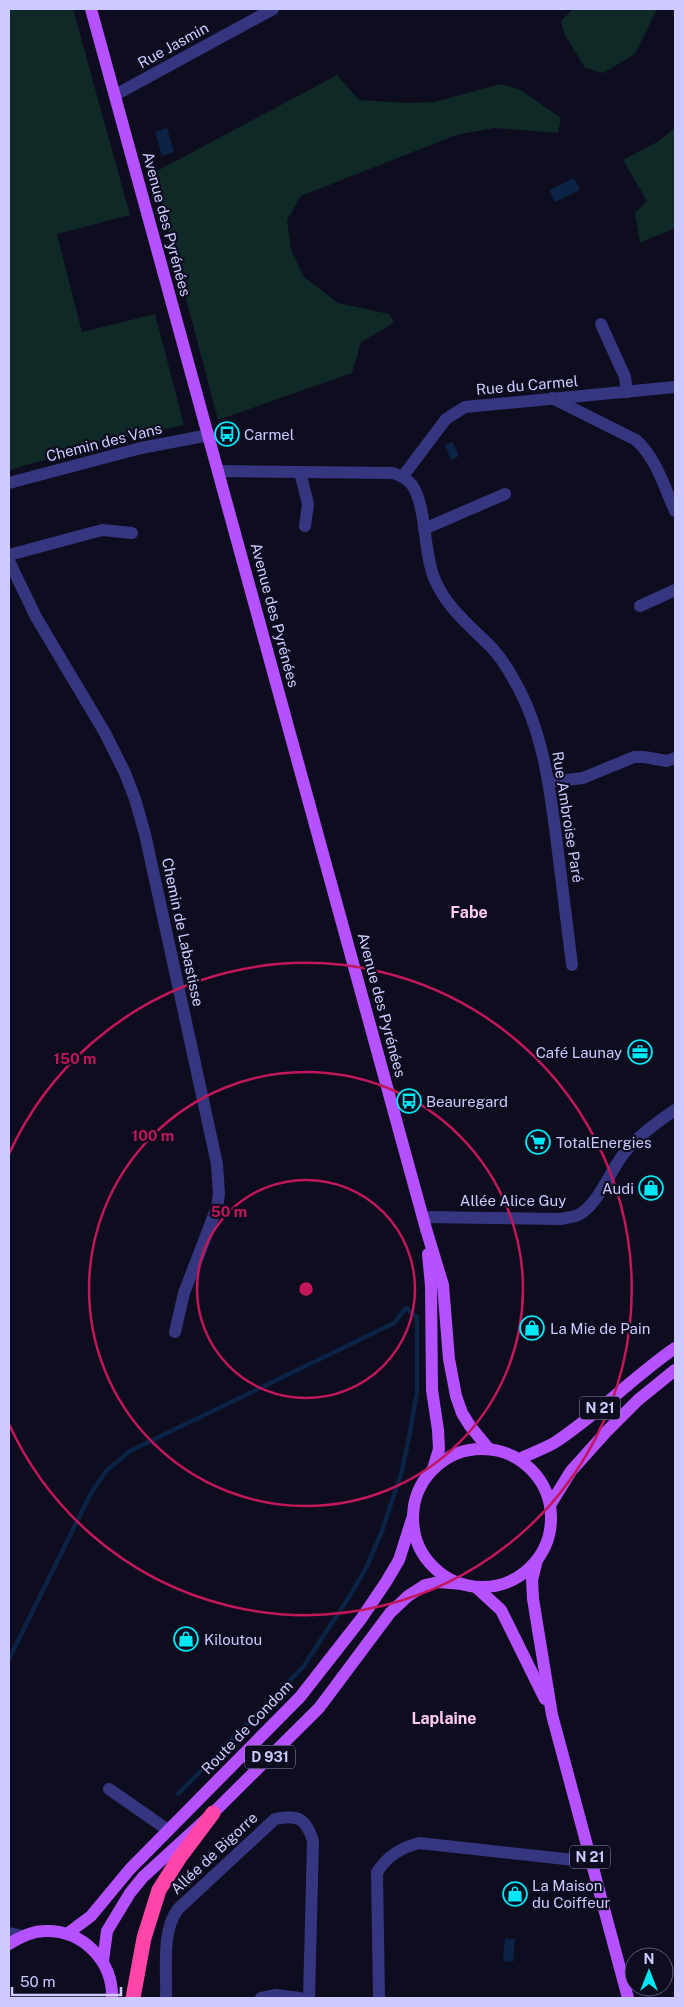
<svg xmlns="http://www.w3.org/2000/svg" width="684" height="2007" viewBox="0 0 684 2007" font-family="'Public Sans',sans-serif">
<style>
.green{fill:#0f2927}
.water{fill:#0b2344}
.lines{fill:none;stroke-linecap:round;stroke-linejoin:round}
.stream{stroke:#0b2344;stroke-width:4.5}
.minor{stroke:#35367f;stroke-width:12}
.major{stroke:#b551ff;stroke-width:12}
.highway{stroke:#ff45a7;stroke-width:15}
.ring{fill:none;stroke:#c2185b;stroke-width:2.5}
.labels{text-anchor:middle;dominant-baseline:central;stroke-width:4.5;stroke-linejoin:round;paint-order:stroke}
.shield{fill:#0e0c1f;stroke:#9491bc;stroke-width:1}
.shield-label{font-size:14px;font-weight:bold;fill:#cdcaff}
.street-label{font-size:15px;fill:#cdcaff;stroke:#0e0c1f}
.poi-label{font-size:15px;fill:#cdcaff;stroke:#0e0c1f;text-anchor:start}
.neighbourhood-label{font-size:16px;font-weight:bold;fill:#ffccef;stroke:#0e0c1f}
.centre{fill:#c2185b;stroke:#0e0c1f;stroke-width:2.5}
.ring-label{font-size:15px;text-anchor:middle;font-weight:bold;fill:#c2185b;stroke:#0e0c1f;stroke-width:4.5;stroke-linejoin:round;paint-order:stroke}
</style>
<rect width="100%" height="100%" fill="#0e0c1f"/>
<!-- green -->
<g class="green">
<path d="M 9,9 L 73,9 L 130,215 L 57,234 L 82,332 L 155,314 L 184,425 L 131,436 L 9,470 Z"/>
<path d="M 573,9 L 657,9 L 635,54 L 603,73 L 585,68 L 565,35 L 561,21 Z"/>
<path d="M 337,75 L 359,100 L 410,103 L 434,102 L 501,84 L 519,89 L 561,118 L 558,133 L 494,128 L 456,135 L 301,196 L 287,220 L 291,250 L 304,277 L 338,303 L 389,314 L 394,323 L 361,342 L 352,373 L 218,420 L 153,173 Z"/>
<path d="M 675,128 L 675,228 L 640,243 L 635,213 L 647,201 L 623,160 L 657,142 Z"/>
</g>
<!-- water -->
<g class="water">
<path d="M 167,128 L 174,152 L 162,156 L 155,132 Z"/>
<path d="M 574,178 L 580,190 L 555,202 L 549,190 Z"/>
<path d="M 453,442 L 459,456 L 451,460 L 445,445 Z"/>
<path d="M 505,1938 L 515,1939 L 513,1962 L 503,1961 Z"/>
</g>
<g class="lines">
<!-- stream -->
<path class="stream" d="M 9,1659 L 90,1495 L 106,1471 L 130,1451 L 394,1323 L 406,1308 L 417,1317 L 417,1392 L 409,1438 L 401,1474 L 382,1531 L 367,1566 L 351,1594 L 303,1667 L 178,1794"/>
<!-- minor -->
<g class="minor">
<path d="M 115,95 L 273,9"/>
<path d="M 601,324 L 625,377 L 627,392"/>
<path d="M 552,398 L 636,440 C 656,458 664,486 675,511"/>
<path d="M 218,471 L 393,473 C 400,476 407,478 412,485 C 427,506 423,554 435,580 C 447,608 469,625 490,646 C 500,656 508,669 514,680 C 543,730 550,788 557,844 C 562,885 567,925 572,965"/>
<path d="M 300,472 L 308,504 L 305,526"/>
<path d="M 403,476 L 446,419 L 465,407 L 675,387"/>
<path d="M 9,483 L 141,448 L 209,435"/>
<path d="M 424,529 L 505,494"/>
<path d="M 9,555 L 102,530 L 132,533"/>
<path d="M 9,561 L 36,617 L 105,733 L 125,773 L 135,799 L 145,834 L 217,1164 L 219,1194 L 217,1207 L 184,1293 L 175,1332"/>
<path d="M 640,606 L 675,590"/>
<path d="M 549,782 L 583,778 L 634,757 L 644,757 L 667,761 L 675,758"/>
<path d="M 423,1217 L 561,1219 C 566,1218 572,1217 576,1216 C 598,1207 610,1170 625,1152 C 639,1135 657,1122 675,1110"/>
<path d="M 109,1789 L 168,1830"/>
<path d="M 9,1933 L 23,1936"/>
<path d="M 166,1998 C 167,1971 161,1931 178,1909 L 275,1819 C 297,1814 306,1818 313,1841 L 309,1998"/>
<path d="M 261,1998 L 276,1995 L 300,1998"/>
<path d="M 379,1998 L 377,1872 C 388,1856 400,1848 419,1843 L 592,1862"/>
</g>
<!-- major -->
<g class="major">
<path d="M 91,9 L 426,1229 L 443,1285 L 449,1359 L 456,1396 L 462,1413 L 470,1426 L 489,1449"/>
<path d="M 428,1254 L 431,1286 L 432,1390 L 438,1430 L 439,1449 L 433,1469"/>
<circle cx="482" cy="1518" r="69"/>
<path d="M 519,1459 C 530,1454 543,1449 554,1443 C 597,1415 633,1377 675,1348"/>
<path d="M 550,1505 L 571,1471 L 607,1431 L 638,1400 L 675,1370"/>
<path d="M 537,1560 L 532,1580 L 533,1599 L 552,1715 L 628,1998"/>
<path d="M 476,1587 L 501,1610 L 545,1699"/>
<path d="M 67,1934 L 91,1916 L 130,1869 L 300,1697 L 361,1619 L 386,1582 L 399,1560 L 413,1516"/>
<path d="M 9,1944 C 20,1937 32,1931 45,1931 C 83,1930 113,1961 112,1998"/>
<path d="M 103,1961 L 107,1931 L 130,1893 L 143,1877 L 213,1813 L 319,1708 L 390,1613 L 408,1596 L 425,1585 L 439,1582 L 462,1584"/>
</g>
<!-- highway -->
<path class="highway" d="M 133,1998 L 144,1938 L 159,1890 L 180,1857 L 213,1813"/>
</g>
<!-- distance rings -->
<g class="ring">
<circle cx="306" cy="1289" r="109"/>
<circle cx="306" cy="1289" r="217"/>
<path d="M9 1154A326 326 0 1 1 9 1424"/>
</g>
<!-- icons -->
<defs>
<g id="bus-ring" transform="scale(1.25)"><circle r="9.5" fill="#0e0c1f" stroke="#00e8f5" stroke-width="1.5"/><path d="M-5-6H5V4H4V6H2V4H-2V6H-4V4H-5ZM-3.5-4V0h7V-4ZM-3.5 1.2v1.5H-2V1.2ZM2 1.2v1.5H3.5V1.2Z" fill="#00e8f5"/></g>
<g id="office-ring" transform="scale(1.25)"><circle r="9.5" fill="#0e0c1f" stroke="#00e8f5" stroke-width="1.5"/><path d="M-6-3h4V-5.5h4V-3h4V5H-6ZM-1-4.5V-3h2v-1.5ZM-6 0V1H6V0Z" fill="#00e8f5"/></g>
<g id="supermarket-ring" transform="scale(1.25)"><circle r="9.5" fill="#0e0c1f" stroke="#00e8f5" stroke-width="1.5"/><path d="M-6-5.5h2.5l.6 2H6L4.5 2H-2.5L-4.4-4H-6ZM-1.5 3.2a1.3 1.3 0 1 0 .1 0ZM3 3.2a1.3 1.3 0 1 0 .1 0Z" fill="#00e8f5"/></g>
<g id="shop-ring" transform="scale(1.25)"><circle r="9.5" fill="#0e0c1f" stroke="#00e8f5" stroke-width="1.5"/><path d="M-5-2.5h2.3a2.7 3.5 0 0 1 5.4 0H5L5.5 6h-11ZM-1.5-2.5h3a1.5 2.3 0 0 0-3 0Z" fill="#00e8f5"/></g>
</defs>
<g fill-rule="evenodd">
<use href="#bus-ring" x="227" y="434"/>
<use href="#office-ring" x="640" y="1052"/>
<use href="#bus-ring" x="409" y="1101"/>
<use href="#supermarket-ring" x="538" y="1142"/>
<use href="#shop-ring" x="651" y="1188"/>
<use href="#shop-ring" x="532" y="1328"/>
<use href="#shop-ring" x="186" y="1639"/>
<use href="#shop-ring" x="515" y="1894"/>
</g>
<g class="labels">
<!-- shield labels -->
<g class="shield">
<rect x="580" y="1396.5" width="40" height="23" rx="4"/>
<rect x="245" y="1745.5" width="50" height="23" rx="4"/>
<rect x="570" y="1845.5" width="40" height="23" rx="4"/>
</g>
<g class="shield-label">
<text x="600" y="1408">N 21</text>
<text x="270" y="1757">D 931</text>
<text x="590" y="1857">N 21</text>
</g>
<!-- street labels -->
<g class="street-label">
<text transform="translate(173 45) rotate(-29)">Rue Jasmin</text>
<text transform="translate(167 224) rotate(75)">Avenue des Pyrénées</text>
<text transform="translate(527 385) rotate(-5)">Rue du Carmel</text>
<text transform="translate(104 442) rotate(-14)">Chemin des Vans</text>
<text transform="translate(275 615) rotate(75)">Avenue des Pyrénées</text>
<text transform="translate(568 817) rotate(81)">Rue Ambroise Paré</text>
<text transform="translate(183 932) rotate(78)">Chemin de Labastisse</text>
<text transform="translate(382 1005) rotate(75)">Avenue des Pyrénées</text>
<text x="513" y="1200">Allée Alice Guy</text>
<text transform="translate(247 1727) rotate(-46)">Route de Condom</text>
<text transform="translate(214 1853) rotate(-43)">Allée de Bigorre</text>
</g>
<!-- poi labels -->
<g class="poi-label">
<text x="244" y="434">Carmel</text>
<text x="622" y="1052" text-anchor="end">Café Launay</text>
<text x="426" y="1101">Beauregard</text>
<text x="556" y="1142">TotalEnergies</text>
<text x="634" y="1188" text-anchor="end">Audi</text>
<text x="550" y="1328">La Mie de Pain</text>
<text x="204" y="1639">Kiloutou</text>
<text x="532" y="1885">La Maison<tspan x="532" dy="17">du Coiffeur</tspan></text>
</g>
<!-- neighbourhood labels -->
<g class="neighbourhood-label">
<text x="469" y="912">Fabe</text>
<text x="444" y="1718">Laplaine</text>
</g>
</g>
<circle cx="306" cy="1289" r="8" class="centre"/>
<g class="ring-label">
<text x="75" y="1064">150 m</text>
<text x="153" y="1141">100 m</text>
<text x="229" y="1217">50 m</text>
</g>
<!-- border -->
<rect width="684" height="2007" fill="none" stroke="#cdcaff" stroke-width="20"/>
<!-- north arrow -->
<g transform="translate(649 1972)"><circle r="24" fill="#0e0c1f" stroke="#5a5879"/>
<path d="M0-4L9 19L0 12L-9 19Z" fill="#00e8f5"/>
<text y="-8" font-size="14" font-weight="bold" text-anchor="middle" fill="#cdcaff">N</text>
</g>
<!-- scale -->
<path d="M12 1987v8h109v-8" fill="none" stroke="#cdcaff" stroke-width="2.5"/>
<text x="20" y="1987" font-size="15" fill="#cdcaff" stroke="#0e0c1f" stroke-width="4" paint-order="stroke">50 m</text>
</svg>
